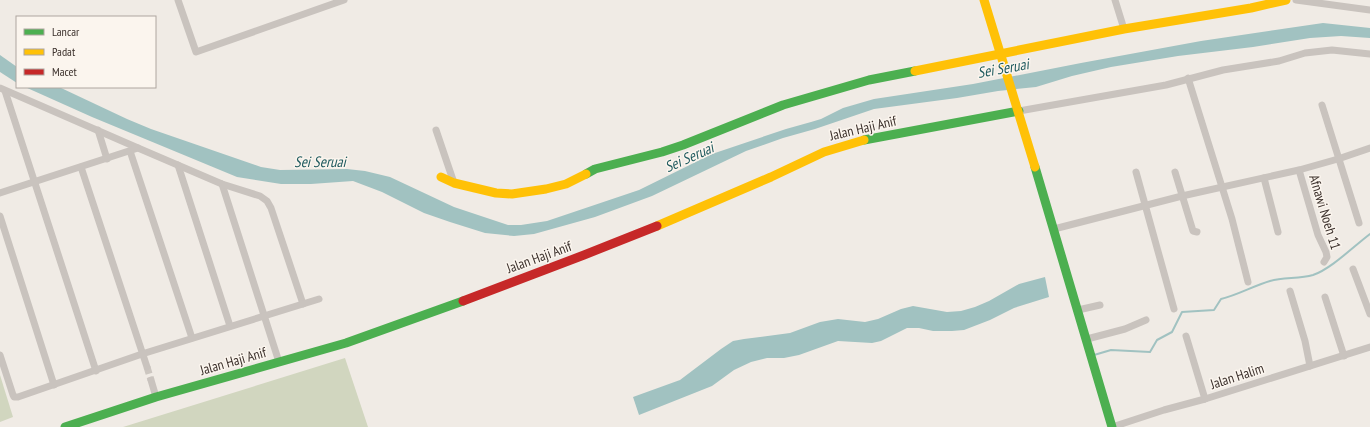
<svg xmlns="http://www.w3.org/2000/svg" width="1370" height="427" viewBox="0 0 1370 427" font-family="'PT Sans Narrow',sans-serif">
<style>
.green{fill:#d1d6bf}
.water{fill:#a1c2c1}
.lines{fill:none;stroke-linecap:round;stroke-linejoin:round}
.stream{stroke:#a1c2c1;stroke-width:2}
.street-tunnel{stroke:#ccc6c0;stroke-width:7;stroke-dasharray:7 3.5;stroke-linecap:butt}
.street{stroke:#c9c3be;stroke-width:7}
.fast{stroke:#4caf50;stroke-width:9}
.slow{stroke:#ffc107;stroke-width:9}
.jam{stroke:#c62828;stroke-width:9}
.labels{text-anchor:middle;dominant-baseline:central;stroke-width:3;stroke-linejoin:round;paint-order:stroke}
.street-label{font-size:14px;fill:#3b302b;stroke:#fbf5ee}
.water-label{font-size:15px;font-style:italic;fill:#1f5a5e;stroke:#fbf5ee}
</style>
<rect width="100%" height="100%" fill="#f0ebe5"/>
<!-- green -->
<g class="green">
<path d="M 345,358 L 368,427 L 123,427 Z"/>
<path d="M 0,375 L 13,417 L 0,422 Z"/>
</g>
<!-- water -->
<g class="water">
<path d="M 1323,23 L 1370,28 L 1370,38 L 1341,36 L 1310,38 L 1253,47 L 1178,56 L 1111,67 L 1072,76 L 1036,87 L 998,91 L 957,98 L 874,109 L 815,129 L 783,138 L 746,151 L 652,196 L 595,217 L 534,234 L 514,236 L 485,233 L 450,222 L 424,213 L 382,192 L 353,181 L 311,184 L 281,184 L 237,177 L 92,117 L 25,87 L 59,87 L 127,119 L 151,129 L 261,167 L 280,170 L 347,169 L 365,171 L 390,177 L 454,207 L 508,225 L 521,225 L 547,221 L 639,190 L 712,154 L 786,129 L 811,122 L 821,119 L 843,108 L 874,99 L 973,84 L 1081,63 L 1201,41 Z"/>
<path d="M 0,55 L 17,67 L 17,83 L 0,72 Z"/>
<path d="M 1045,277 L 1049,297 L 1014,308 L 990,320 L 964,330 L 952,331 L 933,331 L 919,328 L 907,328 L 881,341 L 872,343 L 838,341 L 799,355 L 784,358 L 767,358 L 751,362 L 734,370 L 712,386 L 639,415 L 633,397 L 680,380 L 721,349 L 733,341 L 744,339 L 790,333 L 820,322 L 838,319 L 865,322 L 878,319 L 901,309 L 913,306 L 947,312 L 961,311 L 975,307 L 989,301 L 1019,284 Z"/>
</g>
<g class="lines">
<!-- stream -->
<path class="stream" d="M 1094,355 L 1111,350 L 1150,352 L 1157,340 L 1172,332 L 1182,312 L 1214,310 L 1221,299 C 1238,295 1253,286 1270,281 C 1283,277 1299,279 1313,275 C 1331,269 1354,246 1370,234"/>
<!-- street-tunnel -->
<path class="street-tunnel" d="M 147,367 L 151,380"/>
<!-- street -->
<g class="street">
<path d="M 178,0 L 196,52 L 344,0"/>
<path d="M 1115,0 L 1124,29"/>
<path d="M 1296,0 L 1370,10"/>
<path d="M 1188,78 L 1232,219 L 1248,282"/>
<path d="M 0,88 L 138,148"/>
<path d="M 5,91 L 96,371"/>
<path d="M 1322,105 L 1359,223"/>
<path d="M 1019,111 L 1166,85 L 1223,70 L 1279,61 L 1305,53 L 1332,50 L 1370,54"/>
<path d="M 98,130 L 107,159"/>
<path d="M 436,130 L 454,183"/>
<path d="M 130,151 L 192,338"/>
<path d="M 178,165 L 230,326"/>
<path d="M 81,167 L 147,367"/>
<path d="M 1299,170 L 1318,235 L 1326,252 L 1327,257 L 1324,262"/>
<path d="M 1136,172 L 1174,309"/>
<path d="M 1175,172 L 1193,231 L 1197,232"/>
<path d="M 1264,178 L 1278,232"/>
<path d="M 222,184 L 279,362"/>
<path d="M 0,193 L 138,148 L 222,184 L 260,196 L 267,201 L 271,208 L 303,304"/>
<path d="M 0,216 L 54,385"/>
<path d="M 1054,229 L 1182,196 L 1299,170 L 1338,159 L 1370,148"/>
<path d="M 1353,269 L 1370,314"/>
<path d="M 1290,291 L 1305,341 L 1310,366"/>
<path d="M 1325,297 L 1344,356"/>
<path d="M 1078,310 L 1100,305"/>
<path d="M 1186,336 L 1205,399"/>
<path d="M 1087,339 L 1125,329 L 1146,320"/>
<path d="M 0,355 L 13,395 L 14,397 L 18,397 L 142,354 L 319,299"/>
<path d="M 151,380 L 156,397"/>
<path d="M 1112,427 L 1164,410 L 1205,399 L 1370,347"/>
</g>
<!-- fast -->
<g class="fast">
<path d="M 864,140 L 1019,111"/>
<path d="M 1035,167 L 1112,427"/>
<path d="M 586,174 L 595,169 L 662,152 L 683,145 L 783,105 L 869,80 L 915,71"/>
<path d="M 65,427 L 156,397 L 346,343 L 463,301"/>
</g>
<!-- slow -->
<g class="slow">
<path d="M 984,0 L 1035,167"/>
<path d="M 915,71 L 1124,29 L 1251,8 L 1286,0"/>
<path d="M 441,177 L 454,183 L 496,193 L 512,194 L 546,189 L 566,184 L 586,174"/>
<path d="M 657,226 L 771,177 L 824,152 L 864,140"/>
</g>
<!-- jam -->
<path class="jam" d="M 463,301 L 584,255 L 657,226"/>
</g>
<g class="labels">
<!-- street labels -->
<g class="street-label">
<text transform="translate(863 128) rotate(-13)">Jalan Haji Anif</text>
<text transform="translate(1325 212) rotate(73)">Afnawi Noeh 11</text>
<text transform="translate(539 257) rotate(-20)">Jalan Haji Anif</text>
<text transform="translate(233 361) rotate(-16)">Jalan Haji Anif</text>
<text transform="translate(1237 376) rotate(-18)">Jalan Halim</text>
</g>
<!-- water labels -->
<g class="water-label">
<text transform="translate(1003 68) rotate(-10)">Sei Seruai</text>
<text transform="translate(689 157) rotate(-24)">Sei Seruai</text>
<text x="320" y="161">Sei Seruai</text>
</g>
</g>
<!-- legend -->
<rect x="16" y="16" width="140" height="72" fill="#fbf5ee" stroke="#aea6a0"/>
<rect x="24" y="29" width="20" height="6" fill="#4caf50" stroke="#aea6a0"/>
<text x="52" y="36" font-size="12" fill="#3b302b">Lancar</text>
<rect x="24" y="49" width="20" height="6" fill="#ffc107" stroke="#aea6a0"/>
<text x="52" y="56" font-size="12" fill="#3b302b">Padat</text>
<rect x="24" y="69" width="20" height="6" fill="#c62828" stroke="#aea6a0"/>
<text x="52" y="76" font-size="12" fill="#3b302b">Macet</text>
</svg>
